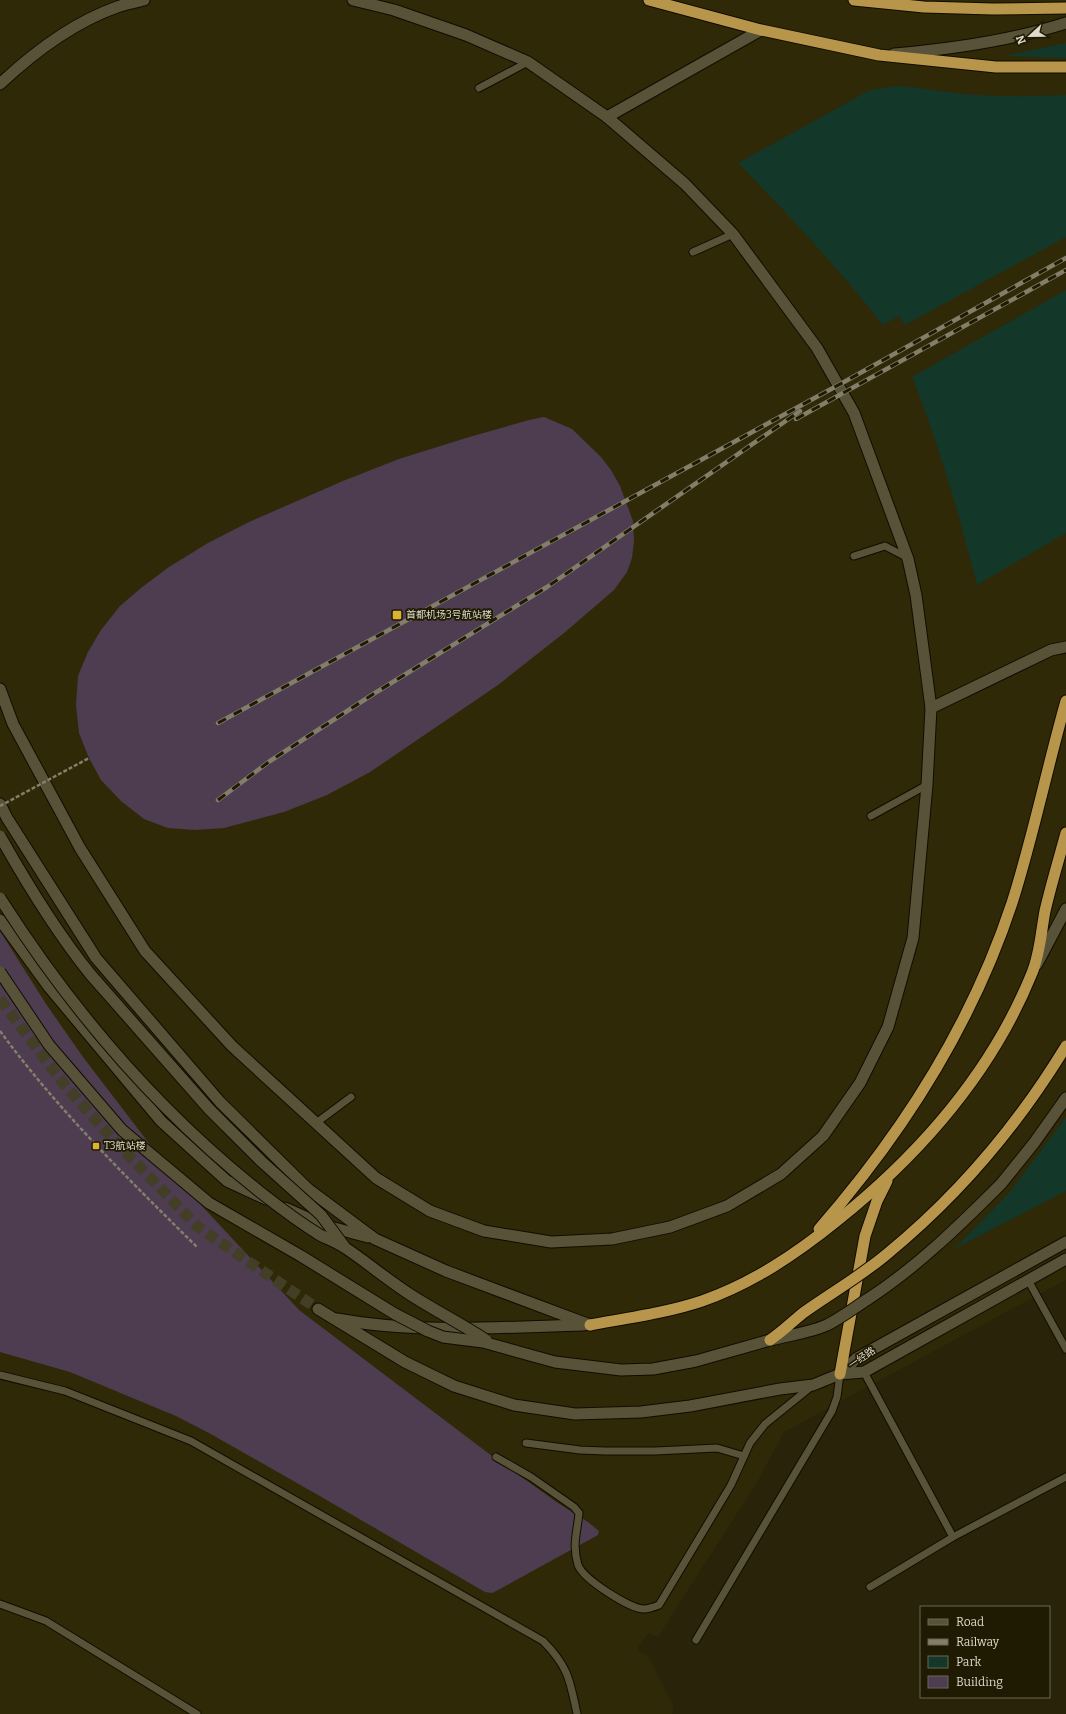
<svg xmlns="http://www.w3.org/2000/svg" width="1066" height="1714" viewBox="0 0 1066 1714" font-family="Bitter,'Noto Sans SC',serif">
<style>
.built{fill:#302907}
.green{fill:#133728}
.building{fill:#4e3d51}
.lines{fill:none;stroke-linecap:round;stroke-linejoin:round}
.tertiary-tunnel{stroke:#433f26;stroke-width:11;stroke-dasharray:11 5.5;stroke-linecap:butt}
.service-casing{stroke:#110c00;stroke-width:9}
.tertiary-casing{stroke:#110c00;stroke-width:13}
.secondary-casing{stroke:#110c00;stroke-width:13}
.trunk-casing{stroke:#110c00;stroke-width:13}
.path{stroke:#837f6a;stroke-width:2.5;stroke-dasharray:4 2;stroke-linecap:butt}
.service{stroke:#575238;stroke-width:7}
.tertiary{stroke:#575238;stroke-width:11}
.secondary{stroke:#575238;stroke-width:11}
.trunk{stroke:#b7964c;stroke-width:11}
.rail-casing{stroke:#827e69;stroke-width:4.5}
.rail{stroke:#1f1a02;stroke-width:3;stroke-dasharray:9;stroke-linecap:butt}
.tertiary-bridge-casing{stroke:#110c00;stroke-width:13;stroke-linecap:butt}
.secondary-bridge-casing{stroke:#110c00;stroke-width:13;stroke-linecap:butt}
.trunk-bridge-casing{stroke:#110c00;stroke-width:13;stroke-linecap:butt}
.path-bridge{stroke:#837f6a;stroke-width:2.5;stroke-dasharray:4 2;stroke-linecap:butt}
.tertiary-bridge{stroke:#575238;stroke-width:11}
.secondary-bridge{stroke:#575238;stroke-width:11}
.trunk-bridge{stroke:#b7964c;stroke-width:11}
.poi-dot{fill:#dbb233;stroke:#1f1a02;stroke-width:1.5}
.labels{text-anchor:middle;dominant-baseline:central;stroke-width:3.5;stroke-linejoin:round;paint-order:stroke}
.poi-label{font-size:10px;fill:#dedbcc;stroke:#1f1a02;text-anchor:start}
.street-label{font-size:10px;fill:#dedbcc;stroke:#1f1a02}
</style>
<rect width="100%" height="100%" fill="#282309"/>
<!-- built -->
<path class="built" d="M 0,0 L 1066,0 L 1066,1280 L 784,1432 L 759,1479 L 658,1637 L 648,1633 L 637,1649 L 649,1658 L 674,1708 L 672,1714 L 0,1714 Z"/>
<!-- green -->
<g class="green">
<path d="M 1066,43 L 1066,58 L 1009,56 L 1007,55 Z"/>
<path d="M 898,86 C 926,88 953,94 980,95 C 1009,97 1037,96 1066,95 L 1066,237 L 905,325 L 899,316 L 883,325 C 838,268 789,215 738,163 L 870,90 Z"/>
<path d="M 1066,290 L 1066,533 L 977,585 C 959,514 939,445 912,377 Z"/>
<path d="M 1066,1117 L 1066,1191 L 954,1249 L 1009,1193 Z"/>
</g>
<!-- building -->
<g class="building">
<path d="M 544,417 L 572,429 L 601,457 L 611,470 L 620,486 L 633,521 L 634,540 L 632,558 L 627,572 L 614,590 L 564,633 L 498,685 L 370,772 L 327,795 L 284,812 L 224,828 L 195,830 L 168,828 L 144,819 L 121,801 L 101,780 L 89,758 L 79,733 L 76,705 L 78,676 L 88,652 L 101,630 L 120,606 L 141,588 L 169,567 L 208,543 L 249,522 L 343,481 L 399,459 L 466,438 L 529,420 Z"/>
<path d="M 0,931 L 46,1004 L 83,1057 L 174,1176 L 299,1310 L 492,1456 L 558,1503 L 588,1522 L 599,1531 L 598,1535 L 500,1589 L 492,1593 L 485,1592 L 318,1495 L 209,1433 L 176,1416 L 70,1372 L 0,1352 Z"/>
</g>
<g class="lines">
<!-- tertiary-tunnel -->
<path class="tertiary-tunnel" d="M 0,999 L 63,1083 L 109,1135 L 198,1227 L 318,1309"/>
<!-- service casing -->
<g class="service-casing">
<g id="service">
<path d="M 479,88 L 528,62"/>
<path d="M 693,252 L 733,234"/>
<path d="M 854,556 L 885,546 L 908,558"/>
<path d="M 871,816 L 927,785"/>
<path d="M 316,1123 L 351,1097"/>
<path d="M 1028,1280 L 1066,1349"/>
<path d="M 864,1372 L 953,1537"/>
<path d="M 0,1375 L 65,1391 L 191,1441 L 543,1641 C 568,1666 570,1680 577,1714"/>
<path d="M 526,1443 L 580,1450 L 605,1451 L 655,1451 L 717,1448 L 744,1456"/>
<path d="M 496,1457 L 531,1477 L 574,1507 L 579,1513 C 577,1533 572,1545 578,1565 C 583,1579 630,1609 644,1609 C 649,1609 654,1607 659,1605 L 731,1485 L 750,1443 L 765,1424 L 812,1386"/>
<path d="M 870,1587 L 953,1537 L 1066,1477"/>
<path d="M 0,1604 L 46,1621 L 197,1714"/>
<path d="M 696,1640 L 832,1411 L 837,1397 L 840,1374"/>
</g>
</g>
<!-- tertiary casing -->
<g class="tertiary-casing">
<g id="tertiary">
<path d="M 0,84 C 34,52 72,23 117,7 C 125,4 135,2 144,0"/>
<path d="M 607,117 L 761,30"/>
<path d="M 0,689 L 13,724 L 80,848 L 145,951 L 232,1046 L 376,1178 L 430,1211 L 484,1231 L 551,1242 L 612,1239 L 670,1227 L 727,1206 L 781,1174 L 823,1136 L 860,1083 L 888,1027 L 913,938 L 927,785 L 931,708 L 916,595 L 908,559 L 854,413 L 817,348 L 733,234 L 685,184 L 607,117 L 528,62 L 466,35 L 394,10 L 353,0"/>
<path d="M 931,708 L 1051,650 L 1066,647"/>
<path d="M 0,804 L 7,818 L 96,958 L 220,1102 L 308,1189 L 375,1239 L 446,1271 L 590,1325"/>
<path d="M 0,920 L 49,987 L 161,1121 L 227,1181 L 266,1199"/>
<path d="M 285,1208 L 323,1225 L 368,1237"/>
<path d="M 318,1309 L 405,1362 L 454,1386 L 514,1405 L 575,1414 L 641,1412 L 690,1406 L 780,1389 L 813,1385 L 840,1374"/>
<path d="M 337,1319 C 418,1334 502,1327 584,1325"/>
</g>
</g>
<!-- secondary casing -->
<g class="secondary-casing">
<g id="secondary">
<path d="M 894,54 C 952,49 1010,41 1066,23"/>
<path d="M 1037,964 L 1066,909"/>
<path d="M 1001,1184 L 1034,1143 L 1066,1098"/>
<path d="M 840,1374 L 857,1358 L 1066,1242"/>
<path d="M 840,1374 L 864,1372 L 1066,1259"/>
</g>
</g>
<!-- trunk casing -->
<g class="trunk-casing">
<g id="trunk">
<path d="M 649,0 L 761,30 L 879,55 L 996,67 L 1066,67"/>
<path d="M 854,0 L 924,7 L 993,9 L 1066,8"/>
<path d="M 819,1229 C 902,1134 972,1024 1012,903 C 1033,837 1047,768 1066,701"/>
<path d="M 590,1325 C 628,1318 666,1313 702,1301 C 753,1283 796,1254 838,1220 C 920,1154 992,1072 1032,973 C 1040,954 1041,932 1045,911 C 1051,885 1059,859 1066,833"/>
<path d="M 840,1374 L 865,1236 L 877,1201 L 887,1181"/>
</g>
</g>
<!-- path -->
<path class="path" d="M 0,1031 C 58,1110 127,1178 197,1247"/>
<!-- service -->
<use href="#service" class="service"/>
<!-- tertiary -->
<use href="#tertiary" class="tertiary"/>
<!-- secondary -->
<use href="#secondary" class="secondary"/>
<!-- trunk -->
<use href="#trunk" class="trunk"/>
<!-- rail casing -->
<g class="rail-casing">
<g id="rail">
<path d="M 796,419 L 1066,270"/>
<path d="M 218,723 L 844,382 L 1066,258"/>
<path d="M 218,800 L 270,761 L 375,693 L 547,587 L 800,411"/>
</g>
</g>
<!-- rail -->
<use href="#rail" class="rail"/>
<!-- tertiary-bridge casing -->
<g class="tertiary-bridge-casing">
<g id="tertiary-bridge">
<path d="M 0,836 C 27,884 56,932 91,975 L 209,1109 L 261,1161 L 321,1215 L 344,1246"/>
<path d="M 0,898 C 70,1008 158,1111 260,1192 C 279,1207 299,1222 320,1235 C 328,1239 336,1242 344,1247 C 368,1263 390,1282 414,1297 C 438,1312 463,1325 486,1340"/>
<path d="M 0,972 L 49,1045 L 122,1130 L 209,1203 L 301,1256 L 395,1314 L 428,1331 L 443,1337 L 483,1342 L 555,1362 L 621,1370 L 653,1369 L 696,1361 L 770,1340"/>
</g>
</g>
<!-- secondary-bridge casing -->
<g class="secondary-bridge-casing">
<path id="secondary-bridge" d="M 771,1340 C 789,1335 809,1333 827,1325 C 841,1318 854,1308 868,1299 C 917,1267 959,1226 1001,1184"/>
</g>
<!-- trunk-bridge casing -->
<g class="trunk-bridge-casing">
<path id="trunk-bridge" d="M 770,1340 C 782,1332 792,1322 803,1313 C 831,1293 861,1276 887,1254 C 959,1195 1018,1125 1066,1046"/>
</g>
<!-- path-bridge -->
<path class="path-bridge" d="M 0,806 L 89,758"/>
<!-- tertiary-bridge -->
<use href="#tertiary-bridge" class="tertiary-bridge"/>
<!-- secondary-bridge -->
<use href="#secondary-bridge" class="secondary-bridge"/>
<!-- trunk-bridge -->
<use href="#trunk-bridge" class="trunk-bridge"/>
</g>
<!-- markers -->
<g class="poi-dot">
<rect x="392" y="610" width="10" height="10" rx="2"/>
<rect x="92" y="1142" width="8" height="8" rx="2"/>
</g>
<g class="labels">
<!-- poi labels -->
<g class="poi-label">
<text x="406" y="615">首都机场3号航站楼</text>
<text x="104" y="1146">T3航站楼</text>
</g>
<!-- street labels -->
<g class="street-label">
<text transform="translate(862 1358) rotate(-34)">一经路</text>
</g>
</g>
<!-- legend -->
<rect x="920" y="1606" width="130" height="92" fill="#1f1a02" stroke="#6b6753"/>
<rect x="928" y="1619" width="20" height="6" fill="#575238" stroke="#6b6753"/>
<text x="956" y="1626" font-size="12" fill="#dedbcc">Road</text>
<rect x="928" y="1639" width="20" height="6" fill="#827e69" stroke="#6b6753"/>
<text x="956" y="1646" font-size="12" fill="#dedbcc">Railway</text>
<rect x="928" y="1656" width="20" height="12" fill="#133728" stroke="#6b6753"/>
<text x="956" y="1666" font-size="12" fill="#dedbcc">Park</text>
<rect x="928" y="1676" width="20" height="12" fill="#4e3d51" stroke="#6b6753"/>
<text x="956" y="1686" font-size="12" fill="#dedbcc">Building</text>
<!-- north arrow -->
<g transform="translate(1030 36) rotate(248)" stroke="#1f1a02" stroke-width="3" paint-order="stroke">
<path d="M0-3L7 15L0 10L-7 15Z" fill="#dedbcc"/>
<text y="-6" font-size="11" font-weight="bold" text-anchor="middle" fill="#dedbcc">N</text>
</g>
</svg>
